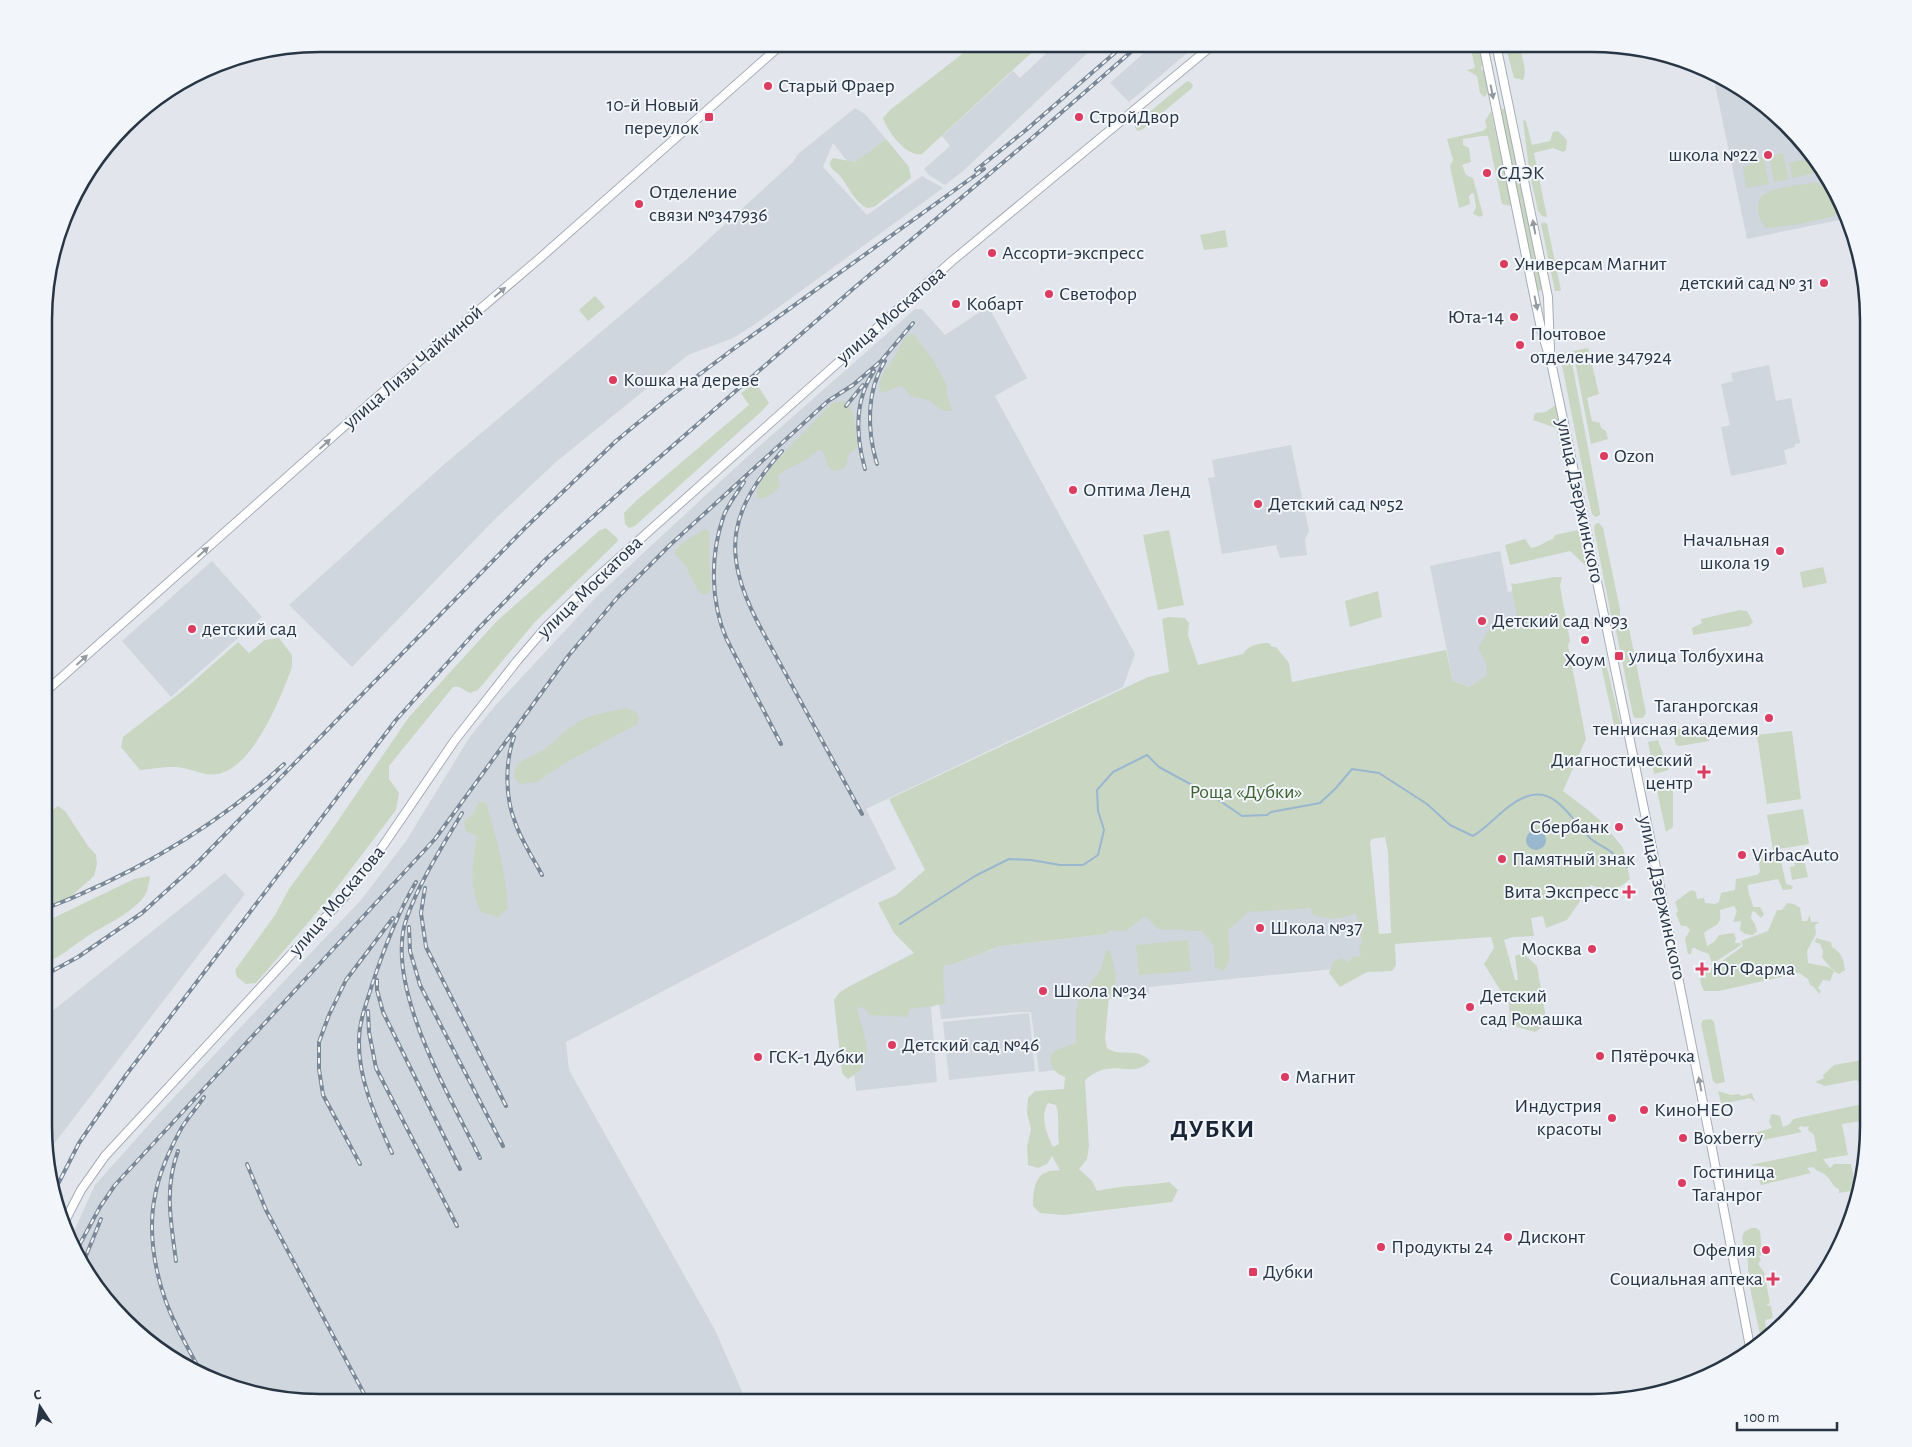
<svg xmlns="http://www.w3.org/2000/svg" width="1912" height="1447" viewBox="0 0 1912 1447" font-family="'Alegreya Sans',sans-serif">
<style>
.built{fill:#cfd6de}
.green{fill:#c9d6c2;fill-rule:evenodd}
.water{fill:#99b7cf}
.lines{fill:none;stroke-linecap:round;stroke-linejoin:round}
.stream{stroke:#99b7cf;stroke-width:2}
.secondary-casing{stroke:#a6adb7;stroke-width:10}
.secondary{stroke:#fff;stroke-width:8}
.rail-casing{stroke:#798797;stroke-width:4}
.rail{stroke:#f2f5f9;stroke-width:2;stroke-dasharray:5.5;stroke-linecap:butt}
.oneway{fill:#949aa2}
.poi-dot{fill:#dc3c60;stroke:#f2f5f9;stroke-width:2}
.labels{text-anchor:middle;dominant-baseline:central;stroke-width:4;stroke-linejoin:round;paint-order:stroke}
.poi-label{font-size:20px;fill:#283545;stroke:#f2f5f9;text-anchor:start}
.street-label{font-size:20px;fill:#283545;stroke:#f2f5f9}
.park-label{font-size:20px;fill:#406334;stroke:#f2f5f9}
.district-label{font-size:25px;font-weight:bold;letter-spacing:1px;fill:#1a2636;stroke:#f2f5f9}
.rim{fill:none;stroke:#283545;stroke-width:2.5}
</style>
<rect width="100%" height="100%" fill="#e2e6ec"/>
<!-- built -->
<g class="built">
<path d="M 1056,44 L 1097,44 L 962,172 L 945,185 L 929,175 L 924,169 L 950,146 L 942,136 L 1013,71 L 1020,78 Z"/>
<path d="M 1154,44 L 1198,44 L 1129,102 L 1110,83 Z"/>
<path d="M 1713,75 L 1774,112 L 1839,198 L 1844,219 L 1747,239 Z"/>
<path d="M 855,108 L 865,114 L 886,139 L 855,162 L 847,161 L 833,143 L 823,167 L 867,215 L 922,176 L 943,188 L 754,325 L 733,338 L 688,355 L 556,462 L 493,521 L 352,667 L 289,605 L 441,467 L 686,260 L 793,162 L 798,154 Z"/>
<path d="M 986,308 L 992,313 L 1027,378 L 995,396 L 1135,654 L 1123,687 L 866,809 L 896,869 L 566,1042 L 569,1070 L 715,1330 L 747,1403 L 303,1403 L 215,1382 L 138,1335 L 72,1249 L 70,1240 L 95,1185 L 162,1110 L 361,900 L 406,841 L 469,738 L 495,706 L 598,595 L 748,456 L 915,309 L 922,309 L 945,335 Z"/>
<path d="M 1769,365 L 1776,401 L 1791,398 L 1800,443 L 1795,444 L 1795,447 L 1784,450 L 1787,464 L 1731,476 L 1721,427 L 1730,425 L 1721,384 L 1733,381 L 1731,373 Z"/>
<path d="M 1291,445 L 1309,531 L 1305,539 L 1307,555 L 1280,558 L 1276,545 L 1222,554 L 1208,478 L 1215,477 L 1212,460 Z"/>
<path d="M 1500,551 L 1508,592 L 1518,590 L 1537,690 L 1503,698 L 1453,681 L 1430,566 Z"/>
<path d="M 212,561 L 262,617 L 171,697 L 122,641 Z"/>
<path d="M 225,873 L 245,894 L 47,1153 L 44,1145 L 45,1017 Z"/>
<path d="M 1334,898 L 1357,913 L 1366,966 L 1149,987 L 1149,995 L 1100,1000 L 1105,1065 L 1039,1072 L 1031,1012 L 1019,1012 L 941,1019 L 934,961 L 989,951 L 1001,946 L 1107,934 L 1107,913 Z"/>
<path d="M 930,959 L 935,1006 L 931,1007 L 937,1082 L 856,1091 L 846,997 Z"/>
<path d="M 1029,1013 L 1035,1071 L 949,1080 L 943,1022 Z"/>
</g>
<!-- green -->
<g class="green">
<path d="M 975,44 L 1041,44 L 922,154 C 907,158 887,131 883,118 L 890,110 Z"/>
<path d="M 1470,44 L 1480,44 L 1483,60 L 1481,69 L 1485,72 C 1486,80 1493,92 1484,97 L 1480,93 L 1477,76 L 1467,70 L 1475,68 Z"/>
<path d="M 1505,44 L 1519,44 C 1521,55 1528,71 1523,80 L 1514,78 Z"/>
<path d="M 1189,81 L 1193,85 L 1192,88 L 1143,129 L 1138,131 L 1135,128 L 1136,123 L 1186,82 Z"/>
<path d="M 1502,109 L 1505,109 L 1542,289 L 1540,291 L 1537,290 L 1500,111 Z"/>
<path d="M 1491,111 L 1511,203 L 1511,206 L 1502,204 L 1488,136 L 1481,136 L 1463,139 L 1463,145 L 1469,148 L 1471,162 L 1462,165 L 1466,175 L 1473,178 L 1483,215 L 1480,217 L 1473,214 L 1476,207 L 1474,194 L 1472,193 L 1469,196 L 1470,204 L 1459,208 L 1450,166 L 1453,160 L 1447,139 L 1483,131 L 1487,127 L 1485,121 Z"/>
<path d="M 1523,120 L 1526,121 L 1532,145 L 1550,141 L 1553,132 L 1558,131 L 1567,140 L 1566,150 L 1563,152 L 1553,148 L 1534,153 L 1547,217 L 1542,216 L 1538,211 L 1529,170 Z"/>
<path d="M 886,139 L 909,167 L 911,178 L 874,207 L 867,208 C 855,202 849,188 841,177 C 836,171 830,170 830,162 L 833,158 L 855,162 Z"/>
<path d="M 1783,153 L 1789,179 L 1774,182 L 1769,156 Z"/>
<path d="M 1763,157 L 1769,184 L 1746,188 L 1743,167 L 1750,165 L 1749,160 Z"/>
<path d="M 1809,158 L 1826,181 L 1815,170 L 1815,173 L 1792,178 L 1789,163 Z"/>
<path d="M 1821,182 L 1828,183 L 1840,199 L 1860,254 L 1837,210 L 1835,216 L 1801,224 L 1767,228 C 1762,224 1759,218 1758,211 C 1758,205 1758,200 1762,196 C 1774,186 1806,184 1821,182 Z"/>
<path d="M 1544,222 L 1547,224 L 1561,290 L 1559,291 L 1555,291 L 1541,224 Z"/>
<path d="M 1225,230 L 1228,247 L 1204,250 L 1200,235 Z"/>
<path d="M 595,296 L 605,307 L 588,321 L 579,310 Z"/>
<path d="M 912,334 L 918,338 L 919,342 L 932,359 L 946,383 L 947,395 L 952,409 L 950,411 L 944,411 L 928,400 L 911,396 L 903,387 L 899,386 L 885,392 L 880,391 C 878,375 888,368 896,355 C 900,348 902,336 912,334 Z"/>
<path d="M 1588,348 L 1599,394 L 1587,398 L 1592,421 L 1600,423 L 1601,428 L 1606,431 L 1608,439 L 1591,444 L 1573,351 Z"/>
<path d="M 1570,352 L 1600,512 L 1600,515 L 1596,517 L 1592,514 L 1589,502 L 1561,360 L 1563,353 Z"/>
<path d="M 756,383 L 769,403 L 763,410 L 635,526 L 629,528 L 625,524 L 624,513 L 637,500 L 749,405 L 741,393 Z"/>
<path d="M 844,401 C 858,411 854,430 858,444 L 857,448 L 848,455 L 846,467 C 826,478 828,459 821,450 C 814,451 813,455 807,459 C 798,466 785,468 777,476 L 780,486 C 776,492 765,499 757,499 L 757,491 L 759,485 L 774,463 L 832,403 Z"/>
<path d="M 1554,406 L 1557,406 L 1574,490 L 1570,490 L 1556,428 L 1533,420 L 1535,413 L 1546,412 Z"/>
<path d="M 1599,523 L 1603,528 L 1620,609 L 1620,616 L 1615,618 L 1611,615 L 1594,529 L 1595,524 Z"/>
<path d="M 606,528 L 617,538 L 618,541 L 535,622 L 478,690 L 470,693 L 459,687 L 453,687 L 389,766 L 389,779 L 399,793 L 396,810 L 325,903 L 256,983 L 246,984 L 237,977 L 235,970 L 275,915 L 289,889 L 322,844 L 409,717 L 498,620 L 600,530 Z"/>
<path d="M 704,529 L 708,530 L 710,534 L 709,558 L 711,590 L 709,593 L 703,595 L 697,589 L 685,565 L 676,555 L 675,551 L 680,545 Z"/>
<path d="M 1169,530 L 1184,605 L 1158,610 L 1143,535 Z"/>
<path d="M 1578,530 L 1583,533 L 1590,564 L 1588,568 L 1570,551 L 1510,565 L 1505,545 L 1525,539 L 1531,548 C 1540,547 1545,541 1553,539 L 1555,535 Z"/>
<path d="M 1823,567 L 1827,583 L 1803,588 L 1800,572 Z"/>
<path d="M 1554,577 L 1562,577 L 1560,586 L 1570,641 L 1568,645 L 1586,739 L 1563,791 L 1588,810 L 1603,823 L 1623,848 L 1630,879 C 1616,891 1608,893 1591,885 L 1567,920 L 1546,928 L 1543,916 L 1531,918 L 1534,936 L 1513,937 L 1504,940 L 1515,980 L 1518,980 L 1515,956 L 1523,953 L 1537,966 L 1547,1024 L 1535,1032 L 1510,1025 L 1509,1004 L 1484,964 L 1494,948 L 1491,937 L 1395,944 L 1396,965 L 1392,971 L 1367,972 L 1340,987 L 1329,973 L 1333,962 L 1341,958 L 1348,962 L 1354,956 L 1361,957 L 1359,947 L 1362,943 L 1356,913 C 1342,920 1327,920 1312,914 L 1311,908 L 1249,912 L 1228,930 L 1230,959 L 1224,971 L 1215,967 L 1214,946 L 1202,931 L 1158,929 L 1145,916 L 1126,931 L 1109,930 L 1107,934 L 1001,946 L 950,965 L 944,965 L 943,976 L 945,1004 L 910,1009 L 907,1017 L 869,1015 L 864,1008 L 856,1007 C 861,1025 874,1052 861,1069 C 858,1073 852,1076 848,1079 L 842,1073 L 834,1000 L 839,993 L 848,987 L 914,953 L 894,933 L 878,903 L 896,895 L 925,870 L 889,799 L 1148,677 L 1169,672 L 1162,619 L 1168,617 L 1185,618 L 1189,623 L 1188,635 L 1198,665 L 1243,654 C 1248,645 1259,643 1269,643 L 1272,647 L 1276,647 L 1289,663 L 1292,682 L 1446,650 L 1453,681 L 1470,687 L 1487,675 L 1486,663 L 1478,648 L 1491,627 L 1518,622 L 1511,583 L 1515,584 ZM 1385,837 L 1388,852 L 1391,933 L 1379,934 L 1370,842 L 1372,839 Z"/>
<path d="M 1378,591 L 1382,617 L 1350,627 L 1345,601 Z"/>
<path d="M 1740,610 L 1747,611 L 1753,622 L 1749,626 L 1693,635 L 1692,628 L 1702,623 L 1701,619 Z"/>
<path d="M 1624,624 L 1629,628 L 1646,713 L 1643,718 L 1635,718 L 1633,715 L 1616,631 L 1618,626 Z"/>
<path d="M 279,638 L 292,655 L 292,667 C 281,697 253,769 217,774 C 204,776 194,770 183,768 C 170,765 153,769 140,770 L 121,747 L 123,737 L 186,688 L 238,642 L 249,653 L 265,640 Z"/>
<path d="M 1604,655 L 1621,726 L 1615,729 L 1599,656 Z"/>
<path d="M 626,708 L 636,712 L 639,718 L 637,724 L 565,763 L 537,782 L 520,784 L 514,777 C 516,757 530,760 543,750 C 554,742 563,732 574,725 C 588,714 609,712 626,708 Z"/>
<path d="M 1704,723 L 1708,725 L 1709,741 L 1680,746 L 1676,745 L 1673,733 L 1675,730 Z"/>
<path d="M 1792,731 L 1801,799 L 1767,804 L 1757,735 Z"/>
<path d="M 1658,740 L 1669,770 L 1654,774 L 1648,742 Z"/>
<path d="M 1673,788 L 1673,827 L 1666,832 L 1657,791 Z"/>
<path d="M 479,802 L 486,803 C 496,837 506,872 508,908 L 498,917 L 481,912 C 469,889 472,861 477,836 L 466,831 L 464,822 L 472,815 Z"/>
<path d="M 58,806 L 65,811 L 88,846 L 96,855 L 97,864 L 94,876 L 67,900 L 45,906 L 45,816 Z"/>
<path d="M 1803,809 L 1809,844 L 1773,850 L 1767,815 Z"/>
<path d="M 1772,853 L 1780,856 L 1786,884 L 1793,886 L 1792,889 L 1783,890 L 1778,879 L 1748,885 C 1747,893 1752,899 1753,907 L 1760,907 L 1764,914 L 1761,918 L 1754,911 L 1752,912 L 1751,918 L 1755,924 L 1757,931 L 1753,935 L 1745,934 L 1740,930 L 1741,921 L 1733,922 L 1737,911 L 1734,906 L 1720,910 C 1722,928 1714,924 1704,933 L 1707,946 L 1714,942 L 1719,935 L 1734,933 L 1736,939 L 1735,943 L 1740,943 L 1741,945 L 1712,964 L 1709,954 L 1698,950 L 1695,948 L 1692,948 L 1691,954 L 1688,954 L 1685,939 L 1690,930 L 1686,926 L 1681,926 L 1676,914 L 1678,911 L 1675,902 L 1691,890 L 1696,892 L 1697,899 L 1704,898 L 1705,903 L 1715,904 L 1719,902 L 1721,893 L 1735,890 L 1736,879 L 1757,875 L 1760,872 L 1758,855 Z"/>
<path d="M 1803,856 L 1808,877 L 1792,880 L 1790,867 L 1795,866 L 1794,858 Z"/>
<path d="M 150,876 C 149,882 148,891 145,895 C 134,912 107,924 91,934 C 75,944 62,956 45,964 L 45,922 L 134,879 Z"/>
<path d="M 1787,903 L 1794,904 L 1800,908 L 1802,921 L 1807,921 L 1810,915 L 1811,922 L 1820,922 L 1815,925 L 1816,934 L 1807,951 L 1808,963 L 1828,967 L 1834,971 L 1830,981 L 1823,980 L 1818,988 L 1821,991 L 1819,994 L 1814,987 L 1810,985 L 1808,979 L 1799,973 L 1719,991 L 1704,991 L 1701,984 L 1700,977 C 1714,965 1729,957 1743,946 L 1741,941 L 1768,931 L 1777,910 L 1782,910 Z"/>
<path d="M 1816,938 L 1831,942 L 1832,947 C 1841,952 1844,960 1845,970 L 1839,974 C 1833,971 1826,963 1822,957 L 1823,951 L 1820,944 L 1815,942 Z"/>
<path d="M 1188,940 L 1191,971 L 1139,975 L 1136,945 Z"/>
<path d="M 1106,950 L 1110,951 L 1116,976 L 1114,992 L 1109,996 L 1105,1039 L 1107,1048 C 1121,1058 1136,1046 1150,1061 C 1138,1075 1122,1066 1106,1069 C 1097,1071 1091,1075 1085,1080 L 1089,1146 L 1087,1159 L 1079,1169 L 1092,1181 L 1097,1191 C 1121,1185 1145,1186 1169,1182 L 1178,1190 L 1172,1202 L 1064,1215 L 1040,1213 L 1033,1206 C 1033,1194 1034,1176 1047,1172 C 1051,1170 1056,1171 1060,1170 L 1052,1156 L 1047,1164 L 1038,1168 L 1028,1165 L 1027,1146 L 1031,1129 L 1027,1113 L 1028,1098 L 1035,1091 L 1064,1089 L 1065,1077 C 1055,1073 1050,1068 1050,1057 L 1056,1050 L 1076,1043 L 1076,1013 L 1079,999 L 1101,969 ZM 1048,1103 L 1056,1105 C 1060,1117 1057,1131 1059,1144 L 1053,1147 C 1046,1133 1040,1116 1048,1103 Z"/>
<path d="M 1711,1019 L 1714,1022 L 1725,1082 L 1716,1084 L 1713,1081 L 1701,1024 L 1703,1020 Z"/>
<path d="M 1868,1059 L 1868,1125 L 1862,1121 L 1842,1124 L 1848,1155 L 1823,1159 L 1830,1168 L 1834,1164 L 1851,1164 L 1855,1183 L 1859,1183 L 1857,1190 L 1839,1193 L 1839,1189 C 1831,1186 1831,1178 1824,1174 C 1820,1171 1816,1171 1813,1167 L 1807,1168 L 1811,1173 L 1761,1185 L 1759,1180 L 1770,1174 L 1767,1167 L 1750,1165 L 1817,1151 L 1814,1135 L 1808,1130 L 1809,1126 L 1805,1127 L 1801,1126 L 1798,1128 L 1802,1132 L 1749,1143 L 1747,1135 L 1772,1128 L 1769,1122 L 1771,1115 L 1773,1114 L 1780,1116 L 1783,1127 L 1790,1124 L 1793,1119 L 1867,1103 L 1863,1084 L 1856,1080 L 1825,1086 L 1815,1082 L 1824,1078 L 1823,1075 L 1834,1065 Z"/>
<path d="M 1718,1091 L 1731,1095 L 1738,1094 L 1742,1096 L 1752,1093 L 1755,1102 L 1750,1098 L 1731,1102 L 1727,1105 L 1722,1107 Z"/>
<path d="M 1751,1228 L 1756,1228 L 1760,1231 L 1762,1254 L 1759,1256 L 1761,1260 L 1758,1264 L 1764,1272 L 1770,1303 L 1766,1305 L 1771,1306 L 1773,1318 L 1765,1320 L 1767,1334 L 1761,1339 L 1750,1288 L 1753,1280 L 1748,1271 L 1748,1262 L 1742,1238 L 1744,1232 Z"/>
</g>
<!-- water -->
<circle class="water" cx="1536" cy="840" r="10"/>
<g class="lines">
<!-- stream -->
<path class="stream" d="M 900,924 L 975,876 L 1009,859 L 1031,860 L 1060,865 L 1083,865 L 1098,855 L 1104,830 L 1098,811 L 1097,790 L 1113,772 L 1147,755 L 1159,767 L 1216,798 L 1242,816 L 1267,815 L 1271,812 L 1320,803 L 1336,788 L 1352,769 L 1379,773 L 1427,804 L 1450,825 L 1473,836 C 1491,825 1505,805 1525,797 C 1555,785 1571,819 1588,836 C 1594,843 1603,846 1610,851 C 1616,856 1622,862 1627,867"/>
<!-- secondary casing -->
<g class="secondary-casing">
<g id="secondary">
<path d="M 1483,44 L 1535,300 L 1542,333 L 1551,362 C 1620,690 1688,1017 1750,1347"/>
<path d="M 1496,44 L 1548,297 L 1550,350"/>
<path d="M 45,692 L 376,398 L 540,258 L 782,44"/>
<path d="M 65,1221 L 81,1190 L 105,1156 L 346,895 L 376,856 L 455,740 L 517,661 L 547,626 L 592,582 L 952,261 L 1214,44"/>
</g>
</g>
<!-- secondary -->
<use href="#secondary" class="secondary"/>
<!-- rail casing -->
<g class="rail-casing">
<g id="rail">
<path d="M 976,170 L 1026,130 L 1125,44"/>
<path d="M 846,406 L 863,385"/>
<path d="M 782,451 C 729,511 721,551 758,623 L 862,814"/>
<path d="M 877,464 C 867,431 866,391 885,361"/>
<path d="M 865,469 C 856,437 854,400 874,371"/>
<path d="M 744,482 C 737,493 729,503 724,515 C 710,554 710,602 727,640 L 781,744"/>
<path d="M 514,737 C 505,762 505,797 515,822 C 521,840 533,858 542,875"/>
<path d="M 462,813 C 442,847 420,881 407,917 C 382,984 451,1098 480,1158"/>
<path d="M 425,888 L 421,913 L 426,947 L 506,1106"/>
<path d="M 45,909 C 132,875 215,828 284,764"/>
<path d="M 409,927 L 410,951 L 420,985 L 503,1146"/>
<path d="M 45,975 L 78,957 L 142,913 L 196,864 L 525,528 L 616,441 L 668,398 L 732,350 L 984,169"/>
<path d="M 377,980 L 377,990 L 383,1012 L 460,1169"/>
<path d="M 368,1011 L 369,1032 L 376,1068 L 457,1226"/>
<path d="M 392,1153 C 376,1117 358,1080 359,1040 C 359,1022 366,1005 371,988 C 383,951 396,916 416,882"/>
<path d="M 247,1164 L 266,1210 L 369,1403"/>
<path d="M 360,1164 L 323,1095 L 319,1069 L 319,1042 L 329,1015 L 346,980 L 393,918"/>
<path d="M 56,1188 L 79,1143 L 126,1075 L 396,720 L 476,631 L 546,559 L 638,476 L 854,288 L 1031,139 L 1140,44"/>
<path d="M 75,1253 L 100,1207 L 115,1185 L 435,839 L 569,655 L 617,598 L 670,545 L 828,401 L 853,385 L 881,361 L 913,323"/>
<path d="M 176,1261 C 171,1222 164,1189 178,1151"/>
<path d="M 83,1263 L 101,1219"/>
<path d="M 202,1374 C 189,1350 174,1325 165,1299 C 154,1268 148,1229 155,1196 C 159,1173 170,1149 181,1129 C 187,1118 197,1108 204,1097"/>
</g>
</g>
<!-- rail -->
<use href="#rail" class="rail"/>
</g>
<!-- one-way arrows -->
<defs><path id="oneway-solid" d="M-6-.8H1V-3.2L6.5 0L1 3.2V.8H-6Z" transform="scale(1.25)"/></defs>
<g class="oneway">
<use href="#oneway-solid" transform="translate(1492 92) rotate(79)"/>
<use href="#oneway-solid" transform="translate(1534 227) rotate(-101)"/>
<use href="#oneway-solid" transform="translate(500 292) rotate(-41)"/>
<use href="#oneway-solid" transform="translate(1536 303) rotate(78)"/>
<use href="#oneway-solid" transform="translate(325 444) rotate(-42)"/>
<use href="#oneway-solid" transform="translate(203 552) rotate(-42)"/>
<use href="#oneway-solid" transform="translate(82 660) rotate(-42)"/>
<use href="#oneway-solid" transform="translate(1700 1084) rotate(-101)"/>
</g>
<!-- markers -->
<g class="poi-dot">
<circle cx="768" cy="86" r="5"/>
<rect x="704" y="112" width="10" height="10" rx="2.5"/>
<circle cx="1079" cy="117" r="5"/>
<circle cx="1768" cy="155" r="5"/>
<circle cx="1487" cy="173" r="5"/>
<circle cx="639" cy="204" r="5"/>
<circle cx="992" cy="253" r="5"/>
<circle cx="1504" cy="264" r="5"/>
<circle cx="1824" cy="283" r="5"/>
<circle cx="1049" cy="294" r="5"/>
<circle cx="956" cy="304" r="5"/>
<circle cx="1514" cy="317" r="5"/>
<circle cx="1520" cy="345" r="5"/>
<circle cx="613" cy="380" r="5"/>
<circle cx="1604" cy="456" r="5"/>
<circle cx="1073" cy="490" r="5"/>
<circle cx="1258" cy="504" r="5"/>
<circle cx="1780" cy="551" r="5"/>
<circle cx="1482" cy="621" r="5"/>
<circle cx="192" cy="629" r="5"/>
<circle cx="1585" cy="640" r="5"/>
<rect x="1614" y="651" width="10" height="10" rx="2.5"/>
<circle cx="1769" cy="718" r="5"/>
<path d="M1701.5 764.5h5v5h5v5h-5v5h-5v-5h-5v-5h5z"/>
<circle cx="1619" cy="827" r="5"/>
<circle cx="1742" cy="855" r="5"/>
<circle cx="1502" cy="859" r="5"/>
<path d="M1626.5 884.5h5v5h5v5h-5v5h-5v-5h-5v-5h5z"/>
<circle cx="1260" cy="928" r="5"/>
<circle cx="1592" cy="949" r="5"/>
<path d="M1699.5 961.5h5v5h5v5h-5v5h-5v-5h-5v-5h5z"/>
<circle cx="1043" cy="991" r="5"/>
<circle cx="1470" cy="1007" r="5"/>
<circle cx="892" cy="1045" r="5"/>
<circle cx="1600" cy="1056" r="5"/>
<circle cx="758" cy="1057" r="5"/>
<circle cx="1285" cy="1077" r="5"/>
<circle cx="1644" cy="1110" r="5"/>
<circle cx="1612" cy="1118" r="5"/>
<circle cx="1683" cy="1138" r="5"/>
<circle cx="1682" cy="1183" r="5"/>
<circle cx="1508" cy="1237" r="5"/>
<circle cx="1381" cy="1247" r="5"/>
<circle cx="1766" cy="1250" r="5"/>
<rect x="1248" y="1267" width="10" height="10" rx="2.5"/>
<path d="M1770.5 1271.5h5v5h5v5h-5v5h-5v-5h-5v-5h5z"/>
</g>
<g class="labels">
<!-- poi labels -->
<g class="poi-label">
<text x="778" y="86">Старый Фраер</text>
<text x="699" y="105" text-anchor="end">10-й Новый<tspan x="699" dy="23">переулок</tspan></text>
<text x="1089" y="117">СтройДвор</text>
<text x="1758" y="155" text-anchor="end">школа №22</text>
<text x="1497" y="173">СДЭК</text>
<text x="649" y="192">Отделение<tspan x="649" dy="23">связи №347936</tspan></text>
<text x="1002" y="253">Ассорти-экспресс</text>
<text x="1514" y="264">Универсам Магнит</text>
<text x="1814" y="283" text-anchor="end">детский сад № 31</text>
<text x="1059" y="294">Светофор</text>
<text x="966" y="304">Кобарт</text>
<text x="1504" y="317" text-anchor="end">Юта-14</text>
<text x="1530" y="334">Почтовое<tspan x="1530" dy="23">отделение 347924</tspan></text>
<text x="623" y="380">Кошка на дереве</text>
<text x="1614" y="456">Ozon</text>
<text x="1083" y="490">Оптима Ленд</text>
<text x="1268" y="504">Детский сад №52</text>
<text x="1770" y="540" text-anchor="end">Начальная<tspan x="1770" dy="23">школа 19</tspan></text>
<text x="1492" y="621">Детский сад №93</text>
<text x="202" y="629">детский сад</text>
<text x="1629" y="656">улица Толбухина</text>
<text x="1585" y="660" text-anchor="middle">Хоум</text>
<text x="1759" y="706" text-anchor="end">Таганрогская<tspan x="1759" dy="23">теннисная академия</tspan></text>
<text x="1693" y="760" text-anchor="end">Диагностический<tspan x="1693" dy="23">центр</tspan></text>
<text x="1609" y="827" text-anchor="end">Сбербанк</text>
<text x="1752" y="855">VirbacAuto</text>
<text x="1512" y="859">Памятный знак</text>
<text x="1619" y="892" text-anchor="end">Вита Экспресс</text>
<text x="1270" y="928">Школа №37</text>
<text x="1582" y="949" text-anchor="end">Москва</text>
<text x="1712" y="969">Юг Фарма</text>
<text x="1053" y="991">Школа №34</text>
<text x="1480" y="996">Детский<tspan x="1480" dy="23">сад Ромашка</tspan></text>
<text x="902" y="1045">Детский сад №46</text>
<text x="1610" y="1056">Пятёрочка</text>
<text x="768" y="1057">ГСК-1 Дубки</text>
<text x="1295" y="1077">Магнит</text>
<text x="1602" y="1106" text-anchor="end">Индустрия<tspan x="1602" dy="23">красоты</tspan></text>
<text x="1654" y="1110">КиноНЕО</text>
<text x="1693" y="1138">Boxberry</text>
<text x="1692" y="1172">Гостиница<tspan x="1692" dy="23">Таганрог</tspan></text>
<text x="1518" y="1237">Дисконт</text>
<text x="1391" y="1247">Продукты 24</text>
<text x="1756" y="1250" text-anchor="end">Офелия</text>
<text x="1263" y="1272">Дубки</text>
<text x="1763" y="1279" text-anchor="end">Социальная аптека</text>
</g>
<!-- street labels -->
<g class="street-label">
<text transform="translate(891 315) rotate(-41)">улица Москатова</text>
<text transform="translate(413 367) rotate(-41)">улица Лизы Чайкиной</text>
<text transform="translate(1580 501) rotate(78)">улица Дзержинского</text>
<text transform="translate(590 587) rotate(-44)">улица Москатова</text>
<text transform="translate(1662 898) rotate(78)">улица Дзержинского</text>
<text transform="translate(337 901) rotate(-50)">улица Москатова</text>
</g>
<!-- park labels -->
<g class="park-label">
<text x="1246" y="792">Роща «Дубки»</text>
</g>
<!-- district labels -->
<g class="district-label">
<text x="1213" y="1129">ДУБКИ</text>
</g>
</g>
<!-- crop -->
<path d="M0 0H1912V1447H0ZM320 52H1592A268 268 0 0 1 1860 320V1126A268 268 0 0 1 1592 1394H320A268 268 0 0 1 52 1126V320A268 268 0 0 1 320 52Z" fill="#f2f5f9" fill-rule="evenodd"/>
<path class="rim" d="M320 52H1592A268 268 0 0 1 1860 320V1126A268 268 0 0 1 1592 1394H320A268 268 0 0 1 52 1126V320A268 268 0 0 1 320 52Z"/>
<!-- north arrow -->
<g transform="translate(40 1407) rotate(348)" stroke="#f2f5f9" stroke-width="4" paint-order="stroke">
<path d="M0-4L9 19L0 12L-9 19Z" fill="#283545"/>
<text y="-8" font-size="14" font-weight="bold" text-anchor="middle" fill="#283545">С</text>
</g>
<!-- scale -->
<path d="M1737 1422v8h100v-8" fill="none" stroke="#283545" stroke-width="2.5"/>
<text x="1744" y="1422" font-size="15" fill="#283545" stroke="#f2f5f9" stroke-width="4" paint-order="stroke">100 m</text>
</svg>
